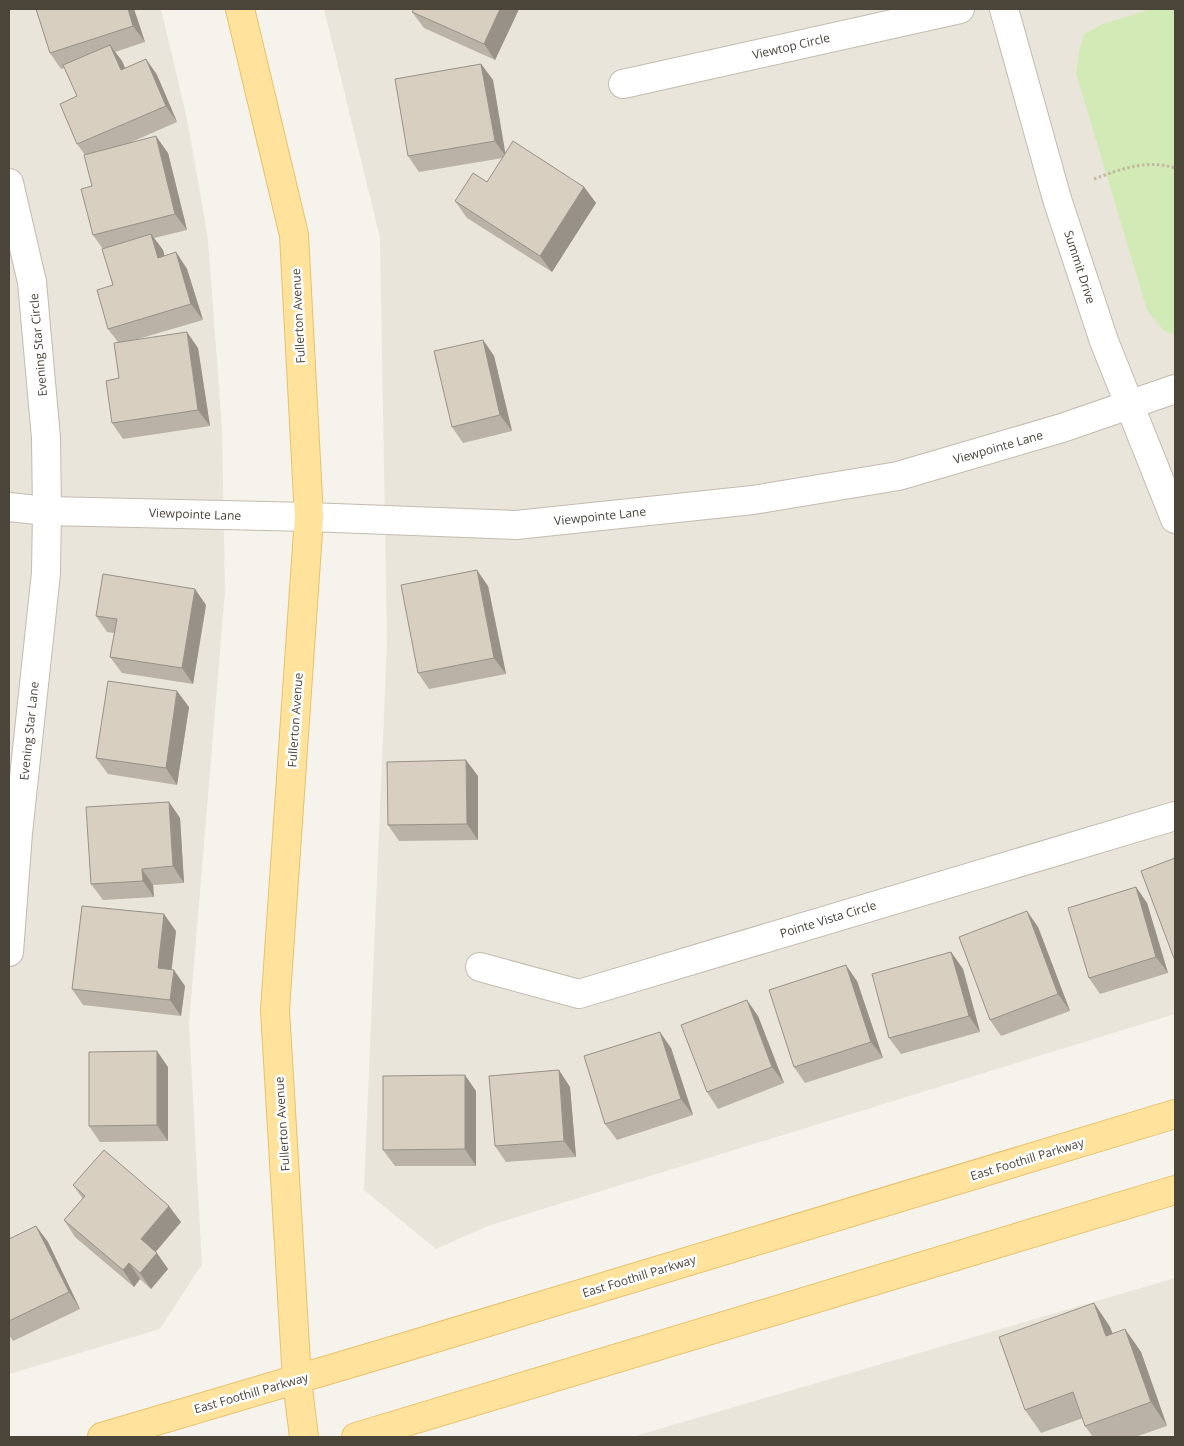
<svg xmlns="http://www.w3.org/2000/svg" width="1184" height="1446" viewBox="0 0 1184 1446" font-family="'Open Sans',sans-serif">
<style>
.residential{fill:#eae5da}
.green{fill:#d2eab5}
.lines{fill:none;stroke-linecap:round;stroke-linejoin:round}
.minor-casing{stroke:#c2bbae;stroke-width:30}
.major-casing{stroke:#e6c16a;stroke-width:30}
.path{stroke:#c4b79f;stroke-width:3;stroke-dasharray:2.5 2.5;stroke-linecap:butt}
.minor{stroke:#fff;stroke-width:28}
.major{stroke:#ffe39c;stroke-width:28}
.wall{fill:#bab2a6}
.shaded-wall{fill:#979187}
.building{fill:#d8cfc1;stroke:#979187}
.labels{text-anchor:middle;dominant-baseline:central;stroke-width:5;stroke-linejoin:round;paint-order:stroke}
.street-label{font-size:12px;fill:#4b4439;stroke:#fff}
</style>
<rect width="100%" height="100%" fill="#f6f3ec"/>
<!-- residential -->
<g class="residential">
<path d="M 9,9 L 161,9 L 187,119 L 208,239 L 222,429 L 225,591 L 189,1024 L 202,1264 L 160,1329 L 9,1374 Z"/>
<path d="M 324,9 L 1175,9 L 1175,1014 L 488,1226 L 436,1249 L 364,1190 L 387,641 L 380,238 Z"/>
<path d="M 1175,1278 L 1175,1437 L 632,1437 Z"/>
</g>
<!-- green -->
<path class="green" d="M 1151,9 L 1175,9 L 1175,335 L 1164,331 L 1147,310 L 1076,73 L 1079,52 L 1084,34 L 1103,24 Z"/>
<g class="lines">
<!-- minor casing -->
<g class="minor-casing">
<g id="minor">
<path d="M 1004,9 L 1057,199 L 1104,341 L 1175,519"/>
<path d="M 623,84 L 960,9"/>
<path d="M 9,183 L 32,282 L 46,438 L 47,511 L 46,573 L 18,833 L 9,952"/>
<path d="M 9,507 L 47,511 L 309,517 L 516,525 L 753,500 L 898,476 L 1062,428 L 1175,389"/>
<path d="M 480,967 L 579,994 L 1175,816"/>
</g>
</g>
<!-- major casing -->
<g class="major-casing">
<g id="major">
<path d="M 240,9 L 294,235 L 309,517 L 275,1010 L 297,1380 L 304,1437"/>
<path d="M 102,1437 L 392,1351 L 1175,1114"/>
<path d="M 356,1437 L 1175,1190"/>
</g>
</g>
<!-- path -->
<path class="path" d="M 1094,179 C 1121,169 1147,159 1175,168"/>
<!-- minor -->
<use href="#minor" class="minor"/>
<!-- major -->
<use href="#major" class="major"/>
</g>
<!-- wall -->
<g class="wall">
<path d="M 36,9 L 134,9 L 145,42 L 115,52 L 122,61 L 125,68 L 146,59 L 157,75 L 177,122 L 127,144 L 168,153 L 187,230 L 154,238 L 163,250 L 164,256 L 176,252 L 187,269 L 203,320 L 138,339 L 198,348 L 210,426 L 123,439 L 112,423 L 119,378 L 118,342 L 108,329 L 113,285 L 103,249 L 93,235 L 92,186 L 85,155 L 77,144 L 77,96 L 65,68 L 61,69 L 50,53 Z"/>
<path d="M 519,9 L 495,60 L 424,28 L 412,12 Z"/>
<path d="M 481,64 L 493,80 L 505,154 L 584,187 L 596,203 L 552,272 L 467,218 L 455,201 L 487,182 L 503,158 L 419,172 L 408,156 Z"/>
<path d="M 483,340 L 494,356 L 512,431 L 463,443 L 452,427 Z"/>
<path d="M 488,586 L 506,674 L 429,689 L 418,673 Z"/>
<path d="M 206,605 L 193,684 L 122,673 L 110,657 L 114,633 L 107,632 L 96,616 Z"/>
<path d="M 189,707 L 177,785 L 108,774 L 96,758 Z"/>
<path d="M 478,776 L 478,840 L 399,841 L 388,825 Z"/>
<path d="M 169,802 L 180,818 L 184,883 L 153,885 L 154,897 L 103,900 L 91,884 Z"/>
<path d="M 1136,887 L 1147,903 L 1168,973 L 1100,994 L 1089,978 Z"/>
<path d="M 1038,927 L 1070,1011 L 1001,1036 L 990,1020 Z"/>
<path d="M 176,931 L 171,970 L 185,986 L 181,1016 L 83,1005 L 72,989 Z"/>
<path d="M 951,952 L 963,969 L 980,1032 L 901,1054 L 889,1038 Z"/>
<path d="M 857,981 L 883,1058 L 805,1083 L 794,1067 Z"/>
<path d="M 758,1016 L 784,1083 L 718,1109 L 707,1092 Z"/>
<path d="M 671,1048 L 693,1115 L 617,1140 L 605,1124 Z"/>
<path d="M 168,1067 L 168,1141 L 100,1142 L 89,1126 Z"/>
<path d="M 570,1087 L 576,1157 L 506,1162 L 495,1146 Z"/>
<path d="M 476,1091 L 476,1166 L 395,1166 L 383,1150 Z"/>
<path d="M 73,1185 L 181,1222 L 155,1252 L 168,1269 L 151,1289 L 140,1279 L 134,1287 L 75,1237 L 64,1220 L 83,1199 Z"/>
<path d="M 36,1226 L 48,1242 L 80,1309 L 13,1341 L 9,1335 L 9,1239 Z"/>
<path d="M 1094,1303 L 1110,1327 L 1113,1334 L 1125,1329 L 1141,1352 L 1167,1426 L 1135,1437 L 1093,1437 L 1085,1426 L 1083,1418 L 1041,1433 L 1025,1410 Z"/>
</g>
<!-- shaded-wall -->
<g class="shaded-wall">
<path d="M 128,9 L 134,9 L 145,42 L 133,26 Z"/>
<path d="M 500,9 L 519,9 L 495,60 L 484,44 Z"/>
<path d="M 110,45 L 122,61 L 133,86 L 121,70 Z"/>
<path d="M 146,59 L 157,75 L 177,122 L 166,106 Z"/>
<path d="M 481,64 L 493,80 L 506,157 L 495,141 Z"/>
<path d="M 156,136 L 168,153 L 187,230 L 175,214 Z"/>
<path d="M 584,187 L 596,203 L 552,272 L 540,256 Z"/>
<path d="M 151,234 L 163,250 L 169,274 L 158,258 Z"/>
<path d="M 176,252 L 187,269 L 203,320 L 191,304 Z"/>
<path d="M 187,332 L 198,348 L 210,426 L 198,410 Z"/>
<path d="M 483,340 L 494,356 L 512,431 L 500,415 Z"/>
<path d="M 477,570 L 488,586 L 506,674 L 494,658 Z"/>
<path d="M 195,589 L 206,605 L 193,684 L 182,668 Z"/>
<path d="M 177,691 L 189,707 L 177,785 L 166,768 Z"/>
<path d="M 466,760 L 478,776 L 478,840 L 467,824 Z"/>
<path d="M 169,802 L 180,818 L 184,883 L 173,866 Z"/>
<path d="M 142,869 L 153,885 L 154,897 L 143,881 Z"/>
<path d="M 1136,887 L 1147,903 L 1168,973 L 1156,957 Z"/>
<path d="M 1027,911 L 1038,927 L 1070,1011 L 1058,994 Z"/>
<path d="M 164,914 L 176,931 L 170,984 L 158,968 Z"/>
<path d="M 951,952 L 963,969 L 980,1032 L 969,1016 Z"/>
<path d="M 846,965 L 857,981 L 883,1058 L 871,1042 Z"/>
<path d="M 174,970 L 185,986 L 181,1016 L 170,1000 Z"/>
<path d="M 747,1000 L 758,1016 L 784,1083 L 772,1067 Z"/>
<path d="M 660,1032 L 671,1048 L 693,1115 L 681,1099 Z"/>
<path d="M 157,1051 L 168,1067 L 168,1141 L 157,1125 Z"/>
<path d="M 559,1070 L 570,1087 L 576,1157 L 564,1141 Z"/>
<path d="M 465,1075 L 476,1091 L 476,1166 L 465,1149 Z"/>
<path d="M 169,1206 L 181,1222 L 153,1255 L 141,1239 Z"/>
<path d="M 36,1226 L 48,1242 L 80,1309 L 69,1292 Z"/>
<path d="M 157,1253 L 168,1269 L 151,1289 L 140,1273 Z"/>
<path d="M 129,1263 L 140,1279 L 134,1287 L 123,1270 Z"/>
<path d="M 1094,1303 L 1110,1327 L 1122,1359 L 1106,1336 Z"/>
<path d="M 1125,1329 L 1141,1352 L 1167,1426 L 1151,1402 Z"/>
</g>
<!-- building -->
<g class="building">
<path d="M 36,9 L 128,9 L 133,26 L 50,53 Z"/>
<path d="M 414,9 L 500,9 L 484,44 L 412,12 Z"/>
<path d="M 110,45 L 121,70 L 146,59 L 166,106 L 77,144 L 60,104 L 77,96 L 63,65 Z"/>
<path d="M 481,64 L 495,141 L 408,156 L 395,79 Z"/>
<path d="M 156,136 L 175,214 L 93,235 L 81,189 L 92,186 L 84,155 Z"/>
<path d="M 513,141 L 584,187 L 540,256 L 455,201 L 473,173 L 487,182 Z"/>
<path d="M 151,234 L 158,258 L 176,252 L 191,304 L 108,329 L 97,290 L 113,285 L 102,249 Z"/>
<path d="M 187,332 L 198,410 L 112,423 L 106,381 L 119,378 L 114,343 Z"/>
<path d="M 483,340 L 500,415 L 452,427 L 434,351 Z"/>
<path d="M 477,570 L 494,658 L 418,673 L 401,585 Z"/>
<path d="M 103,574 L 195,589 L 182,668 L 110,657 L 117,619 L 96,616 Z"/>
<path d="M 108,681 L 177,691 L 166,768 L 96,758 Z"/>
<path d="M 466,760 L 467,824 L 388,825 L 387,762 Z"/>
<path d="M 169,802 L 173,866 L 142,869 L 143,881 L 91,884 L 86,807 Z"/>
<path d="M 1175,858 L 1175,961 L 1141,871 Z"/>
<path d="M 1136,887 L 1156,957 L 1089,978 L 1068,908 Z"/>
<path d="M 82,906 L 164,914 L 158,968 L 174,970 L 170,1000 L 72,989 Z"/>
<path d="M 1027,911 L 1058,994 L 990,1020 L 959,937 Z"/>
<path d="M 951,952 L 969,1016 L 889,1038 L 872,974 Z"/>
<path d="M 846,965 L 871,1042 L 794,1067 L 769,990 Z"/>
<path d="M 747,1000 L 772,1067 L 707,1092 L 681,1025 Z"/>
<path d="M 660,1032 L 681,1099 L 605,1124 L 584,1056 Z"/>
<path d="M 157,1051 L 157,1125 L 89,1126 L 89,1052 Z"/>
<path d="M 559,1070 L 564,1141 L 495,1146 L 489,1076 Z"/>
<path d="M 465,1075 L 465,1149 L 383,1150 L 383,1076 Z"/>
<path d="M 104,1150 L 169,1206 L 141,1239 L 157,1253 L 140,1273 L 129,1263 L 123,1270 L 64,1220 L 85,1196 L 73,1185 Z"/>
<path d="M 36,1226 L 69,1292 L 9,1321 L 9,1239 Z"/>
<path d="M 1094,1303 L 1106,1336 L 1125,1329 L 1151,1402 L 1085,1426 L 1073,1392 L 1025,1410 L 999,1337 Z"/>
</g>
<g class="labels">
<!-- street labels -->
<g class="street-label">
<text transform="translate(791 46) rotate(-13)">Viewtop Circle</text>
<text transform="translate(1080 267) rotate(72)">Summit Drive</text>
<text transform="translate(298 316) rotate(-93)">Fullerton Avenue</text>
<text transform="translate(38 345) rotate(-95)">Evening Star Circle</text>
<text transform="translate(998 447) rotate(-16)">Viewpointe Lane</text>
<text transform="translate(195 514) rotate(2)">Viewpointe Lane</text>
<text transform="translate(600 516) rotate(-6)">Viewpointe Lane</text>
<text transform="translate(295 720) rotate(-86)">Fullerton Avenue</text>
<text transform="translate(29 731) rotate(-84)">Evening Star Lane</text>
<text transform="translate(828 919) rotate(-17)">Pointe Vista Circle</text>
<text transform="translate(282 1124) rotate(-94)">Fullerton Avenue</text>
<text transform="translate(1027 1159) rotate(-17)">East Foothill Parkway</text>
<text transform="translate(639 1276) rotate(-17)">East Foothill Parkway</text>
<text transform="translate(251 1393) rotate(-16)">East Foothill Parkway</text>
</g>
</g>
<!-- border -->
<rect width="1184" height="1446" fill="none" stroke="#4b4439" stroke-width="20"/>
</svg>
